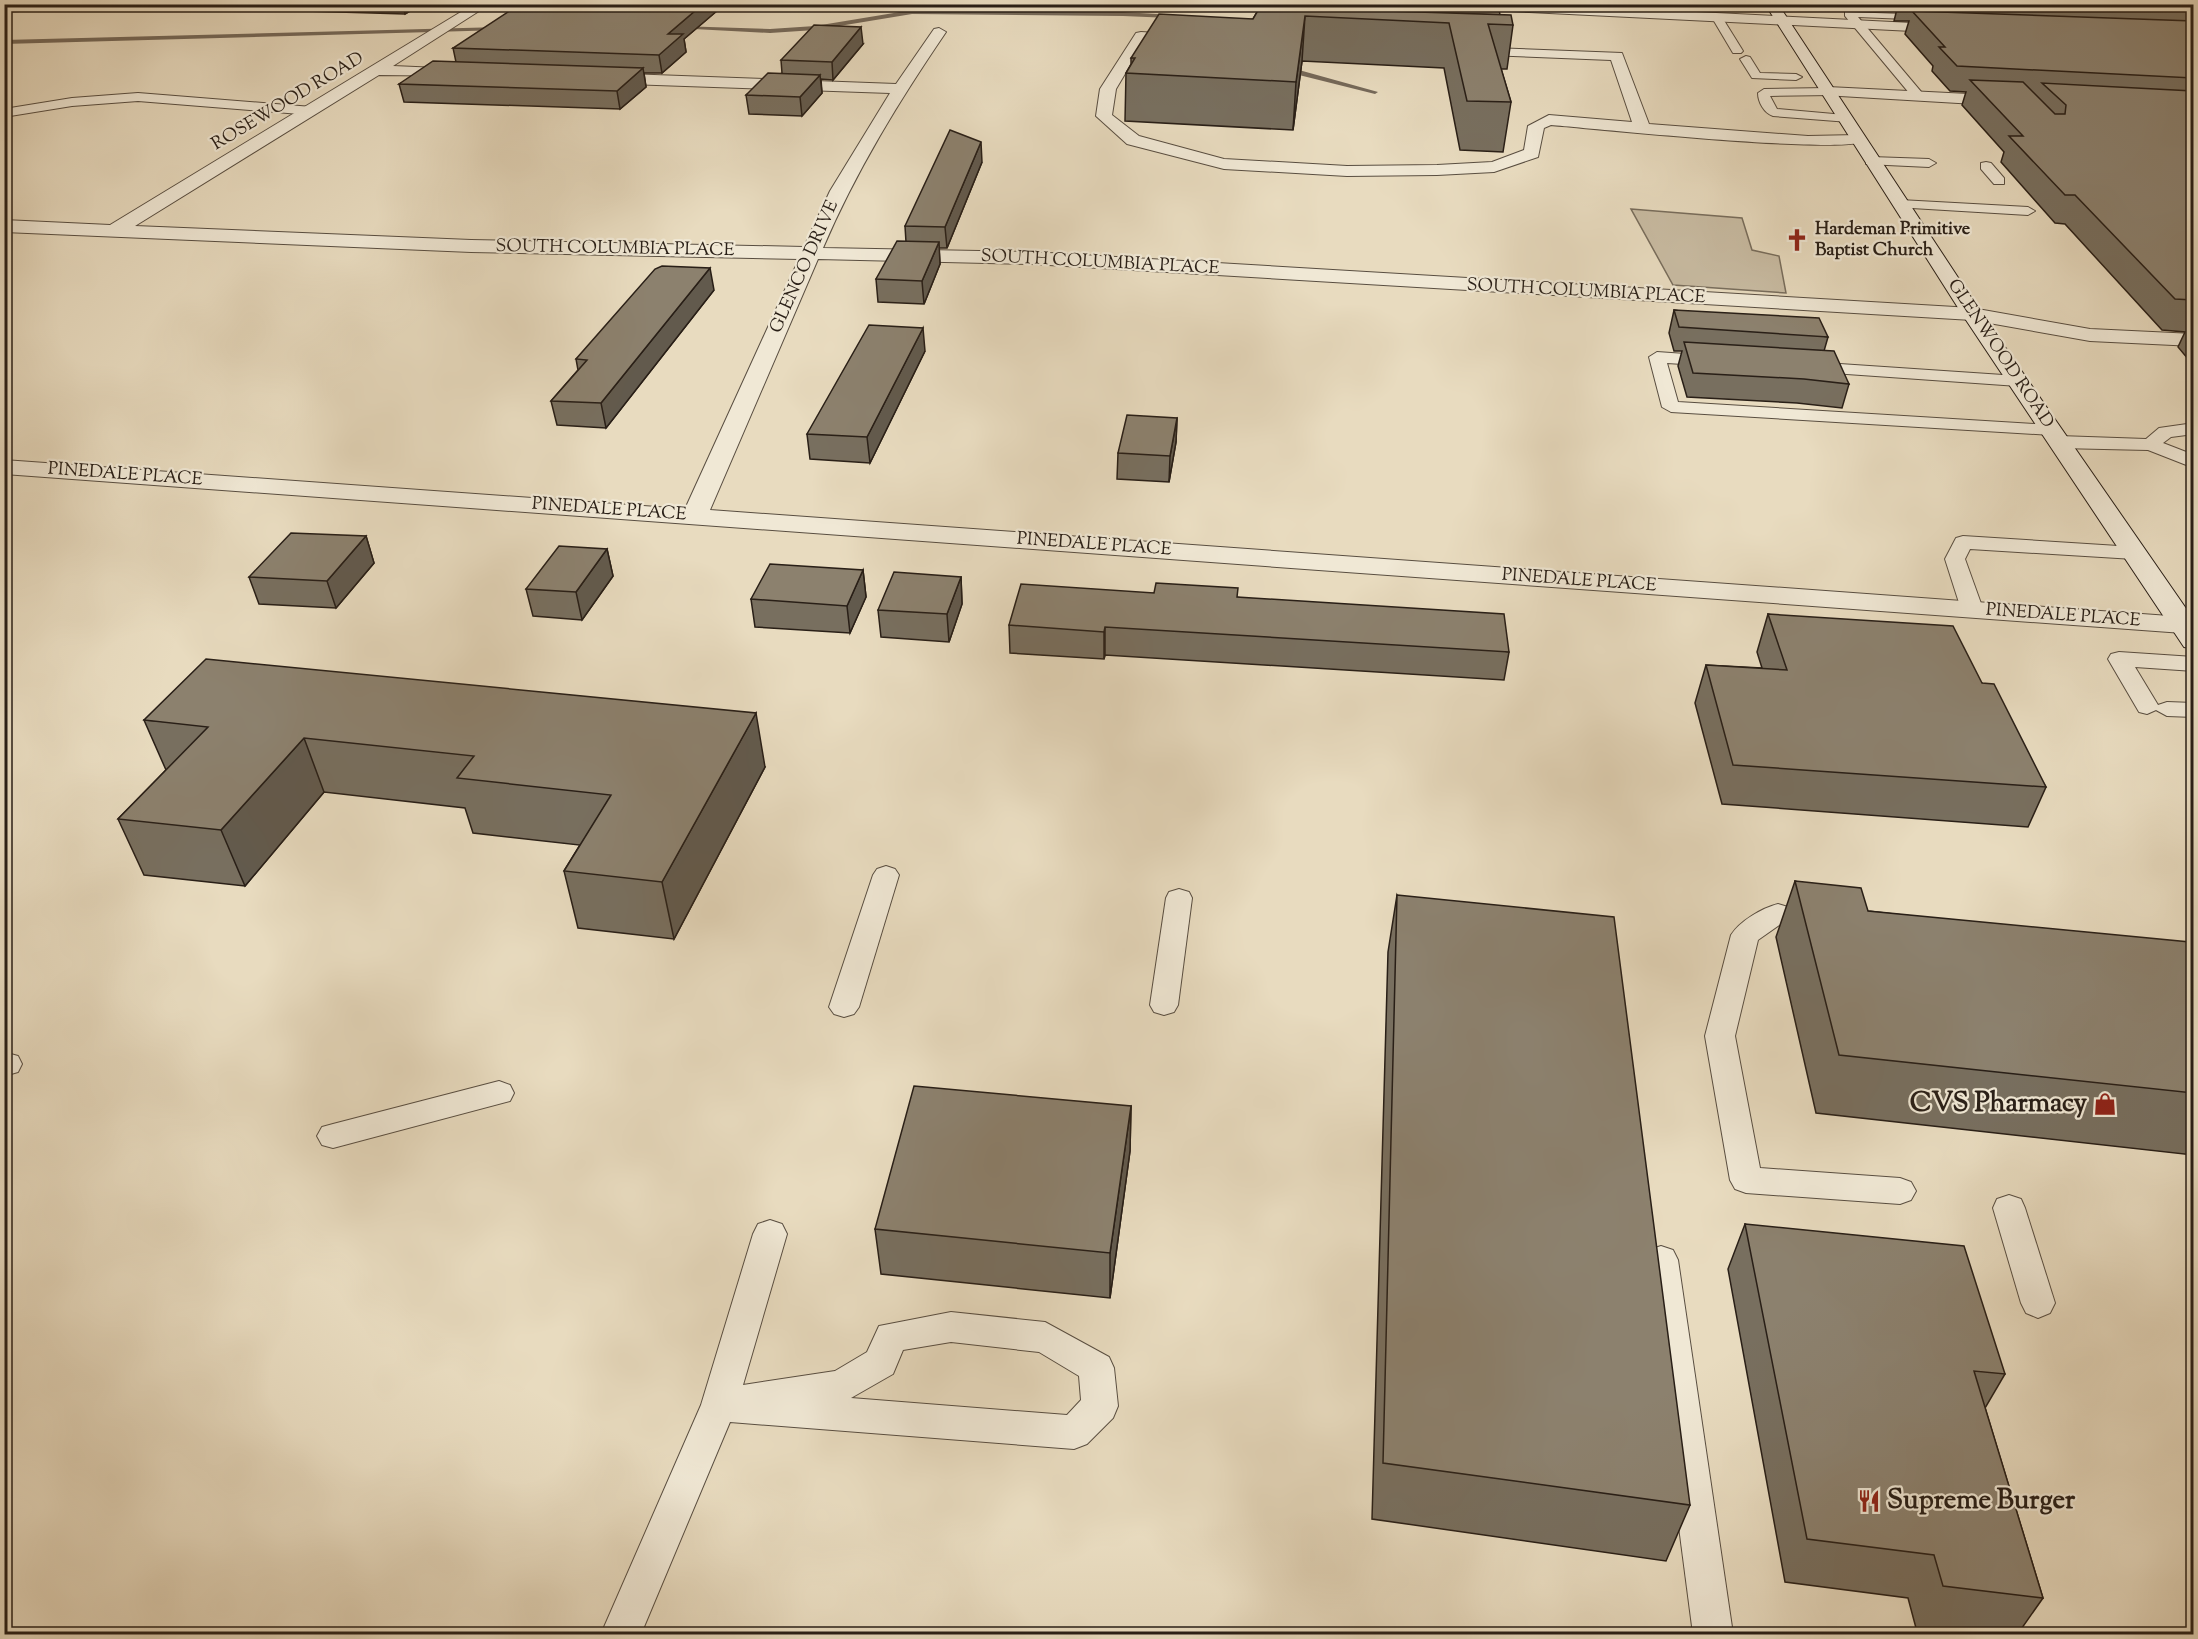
<svg xmlns="http://www.w3.org/2000/svg" width="2198" height="1639" viewBox="0 0 2198 1639" font-family="'Sorts Mill Goudy',serif">
<style>
.green{fill:#c8bba2;stroke:#786d5c;stroke-width:1.5}
.lines{fill:none;stroke-linecap:round;stroke-linejoin:round}
.stream{fill:#75695a;fill-rule:evenodd}
.service-casing{stroke:#594e41;stroke-width:2}
.minor-casing{stroke:#594e41;stroke-width:2}
.secondary-casing{stroke:#291f17;stroke-width:2}
.service{fill:#f0e8d5;fill-rule:evenodd}
.minor{fill:#f0e8d5;fill-rule:evenodd}
.secondary{fill:#f0e8d5;fill-rule:evenodd}
.wall{fill:#786f5f;stroke:#291f17;stroke-width:1.5}
.shaded-wall{fill:#625a4d;stroke:#291f17;stroke-width:1.5}
.building{fill:#8c816e;stroke:#291f17;stroke-width:1.5}
.labels{text-anchor:middle;dominant-baseline:central;stroke-width:4.5;stroke-linejoin:round;paint-order:stroke}
.far-street-label{font-size:18px;fill:#291f17;stroke:#f0e8d5}
.far-poi-label{font-size:18px;font-weight:bold;fill:#291f17;stroke:#f0e8d5;text-anchor:start}
.near-poi-label{font-size:27px;font-weight:bold;fill:#291f17;stroke:#f0e8d5;text-anchor:end}
</style>
<rect width="100%" height="100%" fill="#e8dbbf"/>
<filter id="stains"><feTurbulence type="fractalNoise" baseFrequency=".00333" numOctaves="4"/><feColorMatrix values="0 0 0 0 .2 0 0 0 0 .09 0 0 0 0 .02 0 0 0 .5 -.17"/></filter>
<radialGradient id="worn" r=".72"><stop offset=".6" stop-color="#630" stop-opacity="0"/><stop offset="1" stop-color="#630" stop-opacity=".3"/></radialGradient>
<!-- green -->
<path class="green" d="M 1631,209 L 1742,218 L 1752,250 L 1779,256 L 1786,293 L 1673,285 Z"/>
<g class="lines">
<!-- stream -->
<g class="stream">
<path d="M 912,10 L 1123,12 L 1222,18 L 1219,20 L 1123,16 L 912,14 L 815,30 L 770,33 L 675,28 L 678,26 L 770,29 L 815,26 Z"/>
<path d="M 501,27 L 503,30 L 4,44 L 4,40 Z"/>
<path d="M 1281,65 L 1378,92 L 1375,94 L 1291,73 L 1281,67 Z"/>
</g>
<!-- service casing -->
<g class="service-casing">
<g id="service">
<path d="M 1845,12 L 1935,15 L 1935,19 L 1931,20 L 1858,17 L 1923,94 L 1923,100 L 1915,100 L 1845,16 Z"/>
<path d="M 1712,14 L 1720,14 L 1743,51 L 1741,53 L 1733,53 L 1711,16 Z"/>
<path d="M 1746,56 L 1750,57 L 1760,73 L 1796,74 L 1802,77 L 1796,80 L 1752,78 L 1740,59 Z"/>
<path d="M 1828,88 L 1834,92 L 1832,95 L 1770,96 L 1777,109 L 1845,115 L 1851,119 L 1849,122 L 1773,116 C 1764,113 1758,102 1758,93 L 1764,89 Z"/>
<path d="M 138,93 L 312,107 L 318,111 L 312,115 L 138,101 L 72,106 L 4,117 L 4,109 L 72,98 Z"/>
<path d="M 1871,157 L 1929,159 L 1936,163 L 1929,167 L 1866,164 L 1866,158 Z"/>
<path d="M 1986,162 L 1991,163 L 2004,178 L 2004,184 L 1994,184 L 1981,169 L 1981,163 Z"/>
<path d="M 1900,200 L 2028,207 L 2035,211 L 2028,215 L 1895,207 L 1893,204 Z"/>
<path d="M 1657,352 L 1714,356 L 1722,361 L 1714,366 L 1667,363 L 1678,402 L 2051,425 L 2060,430 L 2051,435 L 1671,412 L 1662,407 L 1649,357 Z"/>
<path d="M 1810,362 L 2018,376 L 2027,381 L 2018,386 L 1804,371 L 1801,367 Z"/>
<path d="M 2194,423 L 2194,434 L 2171,437 L 2163,443 L 2194,455 L 2194,468 L 2148,450 L 2059,448 L 2050,442 L 2059,436 L 2146,439 L 2159,428 Z"/>
<path d="M 1963,536 L 2134,547 L 2141,549 L 2144,553 L 2141,557 L 2134,559 L 1970,549 L 1965,559 L 1983,609 L 1980,614 L 1964,614 L 1961,609 L 1945,559 L 1956,538 Z"/>
<path d="M 2119,652 L 2194,657 L 2194,671 L 2135,667 L 2158,705 L 2167,702 L 2194,703 L 2194,717 L 2167,716 L 2156,710 L 2147,714 L 2139,712 L 2108,659 L 2111,654 Z"/>
<path d="M 886,866 L 895,869 L 899,875 L 859,1007 L 854,1014 L 844,1017 L 834,1014 L 829,1007 L 873,875 L 877,869 Z"/>
<path d="M 1179,889 L 1189,892 L 1192,898 L 1178,1005 L 1174,1012 L 1164,1015 L 1154,1012 L 1150,1005 L 1166,898 L 1169,892 Z"/>
<path d="M 1778,904 L 1788,907 L 1792,913 L 1788,919 L 1758,940 L 1735,1036 L 1760,1168 L 1900,1178 L 1911,1182 L 1916,1191 L 1911,1200 L 1900,1204 L 1746,1193 L 1735,1189 L 1730,1180 L 1705,1036 L 1731,935 C 1740,921 1762,908 1778,904 Z"/>
<path d="M 7,1053 L 18,1056 L 22,1064 L 18,1072 L 4,1076 L 4,1054 Z"/>
<path d="M 499,1081 L 510,1085 L 514,1093 L 510,1101 L 333,1148 L 322,1145 L 317,1136 L 322,1127 L 333,1124 Z"/>
<path d="M 2009,1195 L 2021,1199 L 2025,1208 L 2055,1303 L 2050,1313 L 2038,1318 L 2026,1313 L 2021,1303 L 1993,1208 L 1997,1199 Z"/>
<path d="M 770,1220 L 782,1224 L 787,1234 L 743,1385 L 835,1371 L 867,1352 L 879,1326 L 951,1312 L 1045,1322 L 1109,1357 L 1114,1368 L 1118,1406 L 1113,1418 L 1087,1444 L 1074,1449 L 730,1422 L 641,1634 L 601,1634 L 701,1405 L 753,1234 L 758,1224 ZM 951,1342 L 1039,1352 L 1079,1376 L 1081,1400 L 1067,1415 L 851,1398 L 893,1374 L 903,1350 Z"/>
<path d="M 1661,1246 L 1673,1250 L 1678,1260 L 1733,1634 L 1693,1634 L 1644,1260 L 1649,1250 Z"/>
</g>
</g>
<!-- minor casing -->
<g class="minor-casing">
<g id="minor">
<path d="M 474,4 L 490,4 L 393,66 L 461,69 L 466,70 L 468,73 L 466,76 L 379,75 L 135,226 L 471,240 L 804,247 L 830,191 L 890,93 L 599,83 L 591,78 L 599,73 L 896,84 L 934,29 L 939,28 L 946,32 C 899,101 856,171 823,248 L 1032,252 L 1972,308 L 2090,329 L 2194,334 L 2194,346 L 2090,341 L 1972,320 L 1032,264 L 818,259 L 710,510 L 2183,617 L 2193,619 L 2194,630 L 2183,633 L 4,474 L 4,460 L 685,509 L 799,259 L 471,252 L 4,232 L 4,220 L 110,225 Z"/>
<path d="M 615,4 L 753,4 L 747,8 L 621,8 Z"/>
<path d="M 1442,4 L 1539,4 L 1952,25 L 1959,29 L 1952,33 L 1448,8 Z"/>
<path d="M 1141,32 L 1189,35 L 1196,39 L 1189,43 L 1145,40 L 1116,89 L 1112,115 L 1139,136 L 1224,159 L 1347,166 L 1437,165 L 1492,162 L 1524,150 L 1528,126 L 1549,115 L 1632,122 L 1611,60 L 1460,54 L 1458,51 L 1460,48 L 1465,47 L 1622,53 L 1649,124 L 1808,136 L 1858,135 L 1866,140 C 1854,156 1589,128 1551,125 L 1544,128 L 1538,157 L 1494,172 L 1437,175 L 1347,176 L 1224,169 L 1127,144 L 1096,116 L 1100,89 L 1136,33 Z"/>
<path d="M 1828,87 L 2009,96 L 2017,101 L 2009,106 L 1823,95 L 1820,92 Z"/>
</g>
</g>
<!-- secondary casing -->
<g class="secondary-casing">
<path id="secondary" d="M 1765,4 L 1778,4 L 1982,314 L 2194,620 L 2194,649 L 2184,647 L 1962,314 Z"/>
</g>
<!-- service -->
<use href="#service" class="service"/>
<!-- minor -->
<use href="#minor" class="minor"/>
<!-- secondary -->
<use href="#secondary" class="secondary"/>
</g>
<!-- wall -->
<g class="wall">
<path d="M 4,4 L 422,4 L 405,14 L 138,6 L 4,12 Z"/>
<path d="M 1006,4 L 1088,4 L 1086,8 L 1006,8 Z"/>
<path d="M 1880,4 L 2193,4 L 2193,365 L 2178,347 L 2185,332 L 2162,330 L 2065,224 L 2055,223 L 2001,162 L 2004,152 L 1962,105 L 1966,92 L 1950,91 L 1932,71 L 1933,66 L 1905,34 L 1909,21 L 1894,21 L 1897,9 L 1884,9 Z"/>
<path d="M 1260,7 L 1500,15 L 1513,25 L 1507,69 L 1501,69 L 1511,102 L 1503,152 L 1460,150 L 1444,68 L 1302,61 L 1293,130 L 1125,121 L 1126,73 L 1131,64 L 1131,58 L 1253,19 Z"/>
<path d="M 718,10 L 684,39 L 686,52 L 662,73 L 644,73 L 646,87 L 620,109 L 404,102 L 399,84 L 456,62 L 453,48 Z"/>
<path d="M 863,44 L 833,80 L 821,79 L 822,93 L 802,116 L 749,114 L 746,95 L 782,73 L 781,60 Z"/>
<path d="M 982,162 L 947,248 L 939,248 L 940,264 L 924,304 L 878,302 L 876,279 L 906,242 L 905,226 Z"/>
<path d="M 714,290 L 606,428 L 557,425 L 551,401 L 578,370 L 576,359 Z"/>
<path d="M 1674,310 L 1828,337 L 1824,351 L 1849,384 L 1842,408 L 1797,403 L 1687,397 L 1678,366 L 1682,351 L 1674,351 L 1669,333 Z"/>
<path d="M 925,351 L 870,463 L 810,459 L 807,434 Z"/>
<path d="M 1177,418 L 1176,442 L 1169,482 L 1117,479 L 1118,453 Z"/>
<path d="M 366,536 L 374,563 L 336,608 L 259,604 L 249,577 Z"/>
<path d="M 607,549 L 613,576 L 582,620 L 533,616 L 526,589 Z"/>
<path d="M 863,570 L 866,597 L 850,633 L 755,627 L 751,599 Z"/>
<path d="M 961,577 L 962,604 L 949,642 L 881,637 L 878,610 Z"/>
<path d="M 1154,593 L 1237,597 L 1509,652 L 1504,680 L 1105,655 L 1104,659 L 1010,653 L 1009,625 Z"/>
<path d="M 1768,614 L 1982,683 L 2046,787 L 2028,827 L 1722,804 L 1695,703 L 1706,665 L 1762,668 L 1757,652 Z"/>
<path d="M 144,720 L 765,767 L 674,939 L 578,928 L 564,871 L 580,845 L 473,833 L 465,808 L 324,792 L 245,886 L 144,875 L 118,819 L 166,770 Z"/>
<path d="M 1795,881 L 1868,911 L 2193,948 L 2193,1155 L 1816,1113 L 1776,937 Z"/>
<path d="M 1397,895 L 1690,1505 L 1666,1561 L 1372,1519 L 1388,952 Z"/>
<path d="M 1131,1106 L 1130,1151 L 1110,1298 L 881,1274 L 875,1229 Z"/>
<path d="M 1745,1224 L 2005,1374 L 1985,1408 L 2043,1598 L 2017,1635 L 1967,1635 L 1916,1628 L 1908,1598 L 1785,1582 L 1728,1269 Z"/>
</g>
<!-- shaded-wall -->
<g class="shaded-wall">
<path d="M 403,4 L 422,4 L 405,14 Z"/>
<path d="M 703,4 L 718,4 L 718,10 L 684,39 L 686,52 L 662,73 L 659,55 L 668,34 Z"/>
<path d="M 1305,16 L 1302,61 L 1293,130 L 1296,82 Z"/>
<path d="M 861,27 L 863,44 L 833,80 L 832,62 Z"/>
<path d="M 643,68 L 646,87 L 620,109 L 617,91 Z"/>
<path d="M 820,75 L 822,93 L 802,116 L 800,97 Z"/>
<path d="M 981,142 L 982,162 L 947,248 L 945,227 Z"/>
<path d="M 939,242 L 940,264 L 924,304 L 922,281 Z"/>
<path d="M 710,268 L 714,290 L 606,428 L 601,403 Z"/>
<path d="M 923,328 L 925,351 L 870,463 L 867,437 Z"/>
<path d="M 1177,418 L 1176,442 L 1169,482 L 1170,456 Z"/>
<path d="M 366,536 L 374,563 L 336,608 L 327,581 Z"/>
<path d="M 607,549 L 613,576 L 582,620 L 576,592 Z"/>
<path d="M 863,570 L 866,597 L 850,633 L 847,606 Z"/>
<path d="M 961,577 L 962,604 L 949,642 L 947,614 Z"/>
<path d="M 1105,627 L 1105,655 L 1104,659 L 1104,632 Z"/>
<path d="M 756,713 L 765,767 L 674,939 L 662,882 Z"/>
<path d="M 304,738 L 324,792 L 245,886 L 221,830 Z"/>
<path d="M 1131,1106 L 1130,1151 L 1110,1298 L 1110,1253 Z"/>
</g>
<!-- building -->
<g class="building">
<path d="M 520,4 L 703,4 L 668,34 L 683,34 L 659,55 L 453,48 Z"/>
<path d="M 1275,4 L 1498,4 L 1500,15 L 1274,7 Z"/>
<path d="M 2067,4 L 2193,4 L 2193,9 Z"/>
<path d="M 1260,7 L 1511,15 L 1513,25 L 1488,24 L 1511,102 L 1467,101 L 1449,23 L 1305,16 L 1296,82 L 1126,73 L 1135,58 L 1131,58 L 1159,14 L 1253,19 Z"/>
<path d="M 1912,11 L 2193,21 L 2193,78 L 1957,66 L 1939,47 L 1945,47 Z"/>
<path d="M 814,25 L 861,27 L 832,62 L 781,60 Z"/>
<path d="M 433,61 L 643,68 L 617,91 L 399,84 Z"/>
<path d="M 768,73 L 820,75 L 800,97 L 746,95 Z"/>
<path d="M 1970,80 L 2023,82 L 2055,114 L 2065,114 L 2066,105 L 2042,83 L 2193,91 L 2193,300 L 2175,299 L 2075,195 L 2065,195 L 2009,136 L 2023,136 Z"/>
<path d="M 950,130 L 981,142 L 945,227 L 905,226 Z"/>
<path d="M 897,241 L 939,242 L 922,281 L 876,279 Z"/>
<path d="M 662,266 L 710,268 L 601,403 L 551,401 L 587,360 L 576,359 L 655,269 Z"/>
<path d="M 1674,310 L 1819,318 L 1828,337 L 1679,327 Z"/>
<path d="M 869,325 L 923,328 L 867,437 L 807,434 Z"/>
<path d="M 1684,342 L 1834,351 L 1849,384 L 1804,379 L 1693,373 Z"/>
<path d="M 1127,415 L 1177,418 L 1170,456 L 1118,453 Z"/>
<path d="M 291,533 L 366,536 L 327,581 L 249,577 Z"/>
<path d="M 559,546 L 607,549 L 576,592 L 526,589 Z"/>
<path d="M 770,564 L 863,570 L 847,606 L 751,599 Z"/>
<path d="M 894,572 L 961,577 L 947,614 L 878,610 Z"/>
<path d="M 1156,583 L 1238,588 L 1237,597 L 1504,614 L 1509,652 L 1105,627 L 1104,632 L 1009,625 L 1021,584 L 1154,593 Z"/>
<path d="M 1768,614 L 1953,626 L 1982,683 L 1994,684 L 2046,787 L 1733,765 L 1706,665 L 1787,670 Z"/>
<path d="M 206,659 L 756,713 L 662,882 L 564,871 L 611,795 L 457,778 L 474,756 L 304,738 L 221,830 L 118,819 L 208,727 L 144,720 Z"/>
<path d="M 1795,881 L 1861,888 L 1868,911 L 2190,942 L 2193,948 L 2193,1093 L 1839,1055 Z"/>
<path d="M 1397,895 L 1614,917 L 1690,1505 L 1383,1463 Z"/>
<path d="M 914,1086 L 1131,1106 L 1110,1253 L 875,1229 Z"/>
<path d="M 1745,1224 L 1964,1246 L 2005,1374 L 1974,1371 L 2043,1598 L 1943,1586 L 1934,1555 L 1807,1539 Z"/>
</g>
<!-- icons -->
<defs>
<g id="church-bare" transform="scale(1.8)"><path d="M-1.2-6h2.4v3.5h3.3v2.4h-3.3V6h-2.4V-.1h-3.3v-2.4h3.3Z" fill="#8f2418" stroke="#f0e8d5" stroke-width="2.5" paint-order="stroke"/></g>
<g id="shop-bare" transform="scale(1.8)"><path d="M-5-2.5h2.3a2.7 3.5 0 0 1 5.4 0H5L5.5 6h-11ZM-1.5-2.5h3a1.5 2.3 0 0 0-3 0Z" fill="#8f2418" stroke="#f0e8d5" stroke-width="2.5" paint-order="stroke"/></g>
<g id="restaurant-bare" transform="scale(1.8)"><path d="M-5-6h1v4h1v-4h1v4h1v-4h1v5L-1.5 .5V6h-2V.5L-5-1ZM5-6V6H3V1.5H1.5Q1.5-4 5-6Z" fill="#8f2418" stroke="#f0e8d5" stroke-width="2.5" paint-order="stroke"/></g>
</defs>
<g fill-rule="evenodd">
<use href="#church-bare" x="1797" y="240"/>
<use href="#shop-bare" x="2105" y="1104"/>
<use href="#restaurant-bare" x="1869" y="1501"/>
</g>
<g class="labels">
<!-- far-street labels -->
<g class="far-street-label">
<text transform="translate(288 102) rotate(-31)">ROSEWOOD ROAD</text>
<text transform="translate(615 249) rotate(1)">SOUTH COLUMBIA PLACE</text>
<text transform="translate(1100 263) rotate(3)">SOUTH COLUMBIA PLACE</text>
<text transform="translate(805 267) rotate(-66)">GLENCO DRIVE</text>
<text transform="translate(1586 292) rotate(3)">SOUTH COLUMBIA PLACE</text>
<text transform="translate(2000 354) rotate(56)">GLENWOOD ROAD</text>
<text transform="translate(125 475) rotate(4)">PINEDALE PLACE</text>
<text transform="translate(609 510) rotate(4)">PINEDALE PLACE</text>
<text transform="translate(1094 545) rotate(4)">PINEDALE PLACE</text>
<text transform="translate(1579 581) rotate(4)">PINEDALE PLACE</text>
<text transform="translate(2063 616) rotate(4)">PINEDALE PLACE</text>
</g>
<!-- far-poi labels -->
<g class="far-poi-label">
<text x="1815" y="230">Hardeman Primitive<tspan x="1815" dy="21">Baptist Church</tspan></text>
</g>
<!-- near-poi labels -->
<g class="near-poi-label">
<text x="2087" y="1104">CVS Pharmacy</text>
<text x="1887" y="1501" text-anchor="start">Supreme Burger</text>
</g>
</g>
<!-- margin -->
<rect width="2198" height="1639" fill="none" stroke="#e8dbbf" stroke-width="24"/>
<rect x="6" y="6" width="2186" height="1627" fill="none" stroke="#291f17" stroke-width="3"/>
<rect x="12" y="12" width="2174" height="1615" fill="none" stroke="#291f17" stroke-width="1.5"/>
<rect width="100%" height="100%" filter="url(#stains)"/>
<rect width="100%" height="100%" fill="url(#worn)"/>
</svg>
